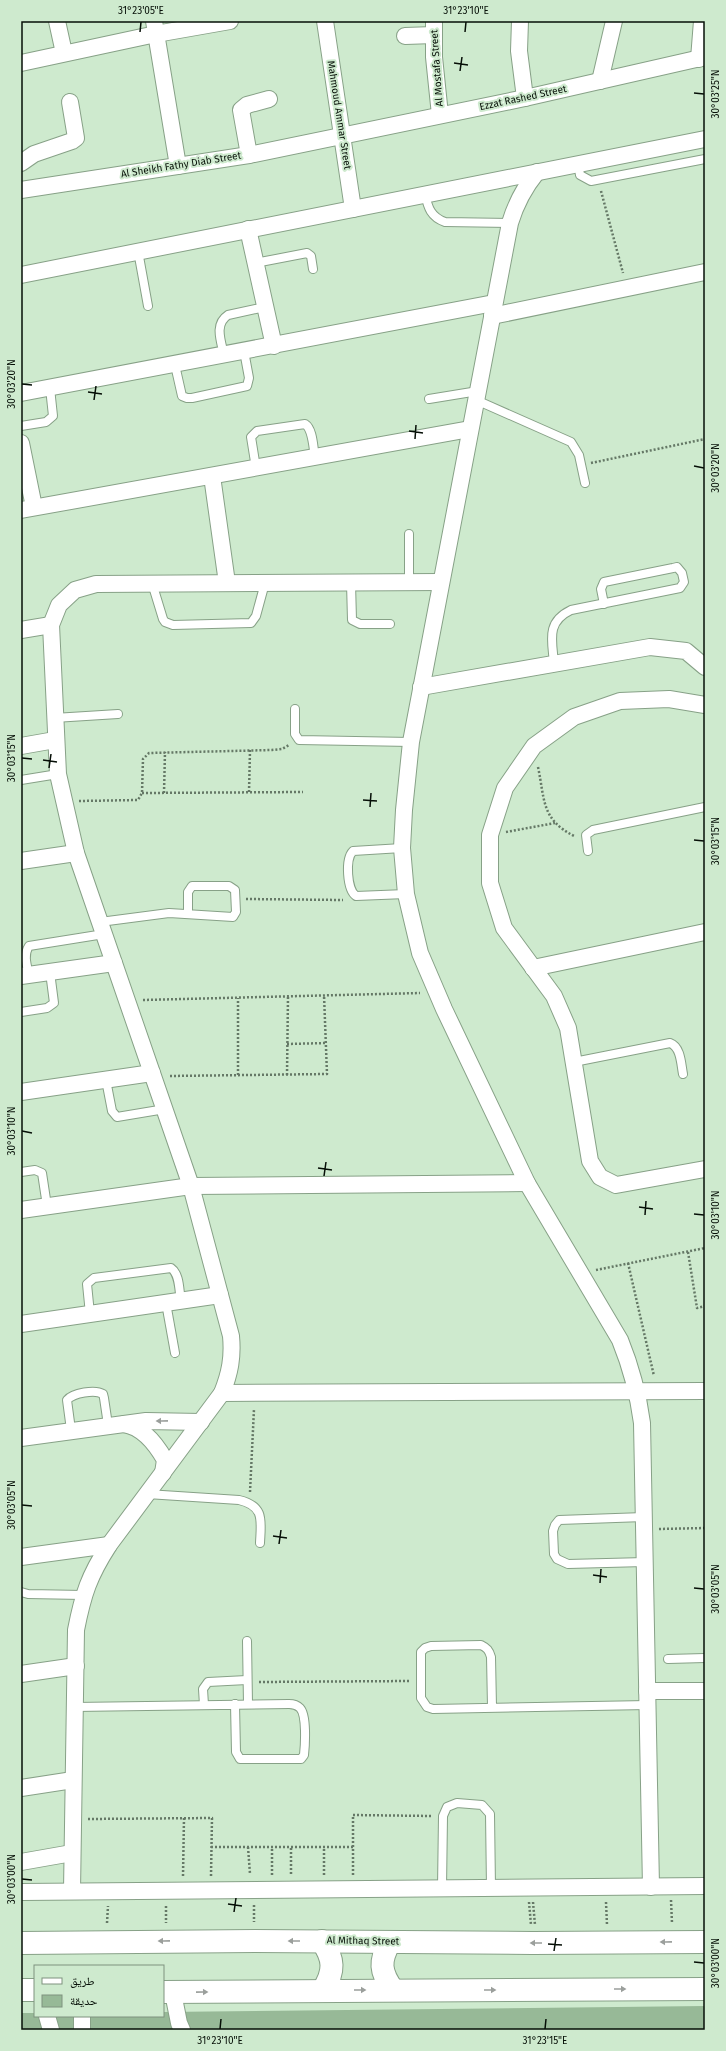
<svg xmlns="http://www.w3.org/2000/svg" width="726" height="2051" viewBox="0 0 726 2051" font-family="'Fira Sans','Noto Naskh Arabic',sans-serif">
<style>
.green{fill:#97b997}
.lines{fill:none;stroke-linecap:round;stroke-linejoin:round}
.lane-casing{stroke:#87a187;stroke-width:10}
.street-casing{stroke:#87a187;stroke-width:18}
.primary-casing{stroke:#87a187;stroke-width:24}
.path{stroke:#657866;stroke-width:2.5;stroke-dasharray:2 2;stroke-linecap:butt}
.lane{stroke:#fff;stroke-width:8}
.street{stroke:#fff;stroke-width:16}
.primary{stroke:#fff;stroke-width:22}
.oneway{fill:#9b9f9c}
.ticks{fill:none;stroke:#060f07;stroke-width:1.5}
.labels{text-anchor:middle;dominant-baseline:central;stroke-width:4;stroke-linejoin:round;paint-order:stroke}
.street-label{font-size:10px;fill:#060f07;stroke:#ceeace}
.neatline{fill:none;stroke:#060f07;stroke-width:1.5}
.ticks-label{font-size:10px;text-anchor:middle;fill:#060f07}
</style>
<rect width="100%" height="100%" fill="#ceeace"/>
<!-- green -->
<path class="green" d="M 705,2006 L 705,2030 L 21,2030 L 21,2013 L 35,2013 L 35,2016 L 163,2016 L 163,2012 Z"/>
<g class="lines">
<!-- lane casing -->
<g class="lane-casing">
<g id="lane">
<path d="M 578,164 L 580,175 L 591,181 L 705,159"/>
<path d="M 425,194 C 428,208 431,217 445,222 L 510,223"/>
<path d="M 138,251 L 148,306"/>
<path d="M 255,263 L 307,253 L 311,256 L 313,269"/>
<path d="M 224,355 C 221,341 214,324 228,315 L 265,307"/>
<path d="M 175,365 L 182,396 L 187,398 L 192,398 L 247,386 L 249,378 L 244,351"/>
<path d="M 429,399 L 478,391"/>
<path d="M 476,400 L 571,442 L 579,455 L 585,483"/>
<path d="M 21,426 L 46,422 L 53,416 L 50,388"/>
<path d="M 256,468 L 251,437 L 257,431 L 305,424 C 313,429 313,447 315,457"/>
<path d="M 409,534 L 409,582"/>
<path d="M 152,583 L 163,619 L 165,622 L 173,625 L 251,623 L 256,616 L 265,583"/>
<path d="M 351,583 L 352,620 L 360,624 L 390,624"/>
<path d="M 554,663 C 552,640 546,622 571,610 L 680,588 L 684,582 L 682,573 L 677,567 L 673,568 L 604,582 L 601,589 L 604,604"/>
<path d="M 295,709 L 295,734 L 299,740 L 411,742"/>
<path d="M 54,718 L 118,714"/>
<path d="M 21,780 L 58,774"/>
<path d="M 402,848 L 353,851 C 345,859 347,890 356,896 L 406,894"/>
<path d="M 588,851 L 586,835 L 593,830 L 705,807"/>
<path d="M 100,922 L 169,913 L 233,917 L 236,912 L 235,890 L 229,886 L 192,886 L 188,892 L 188,914"/>
<path d="M 29,975 C 27,966 23,955 29,946 L 104,934"/>
<path d="M 21,1012 L 47,1008 L 54,1003 L 50,972"/>
<path d="M 574,1062 L 670,1043 C 681,1047 681,1064 683,1074"/>
<path d="M 106,1080 L 112,1111 L 117,1117 L 165,1109"/>
<path d="M 21,1172 L 35,1170 L 42,1173 L 47,1206"/>
<path d="M 166,1303 L 175,1353"/>
<path d="M 90,1314 L 87,1284 L 94,1278 L 171,1268 C 180,1274 179,1291 181,1301"/>
<path d="M 71,1430 L 67,1400 C 73,1393 95,1389 103,1394 L 104,1398 L 108,1425"/>
<path d="M 147,1494 L 239,1500 C 265,1506 261,1521 260,1543"/>
<path d="M 644,1517 L 559,1520 L 555,1525 L 553,1531 L 554,1554 L 557,1559 L 568,1564 L 645,1562"/>
<path d="M 21,1592 L 28,1594 L 83,1595"/>
<path d="M 247,1641 L 248,1704"/>
<path d="M 668,1659 L 705,1658"/>
<path d="M 204,1705 L 203,1689 L 208,1682 L 247,1680"/>
<path d="M 74,1707 L 289,1704 C 293,1704 297,1705 300,1708 C 307,1715 305,1746 304,1755 L 301,1759 L 240,1759 L 236,1752 L 235,1704"/>
<path d="M 492,1707 L 491,1657 C 489,1650 487,1648 481,1645 L 431,1646 L 425,1648 L 421,1652 L 421,1698 L 427,1707 L 433,1709 L 648,1705"/>
<path d="M 442,1888 L 443,1816 L 447,1807 L 457,1803 L 482,1805 L 490,1814 L 491,1888"/>
</g>
</g>
<!-- street casing -->
<g class="street-casing">
<g id="street">
<path d="M 57,21 L 64,53"/>
<path d="M 154,21 L 178,166"/>
<path d="M 325,21 L 353,209"/>
<path d="M 434,21 L 434,57 L 440,115"/>
<path d="M 520,21 L 519,51 L 525,98"/>
<path d="M 405,36 L 434,35"/>
<path d="M 699,59 L 702,21"/>
<path d="M 21,63 L 156,34 L 230,21"/>
<path d="M 600,81 L 614,21"/>
<path d="M 249,155 L 241,110 L 247,105 L 269,99"/>
<path d="M 21,163 L 34,154 L 72,141 L 76,138 L 70,102"/>
<path d="M 537,172 C 524,188 516,203 510,223 L 411,742 L 404,810 L 402,848 L 406,894 L 420,953 L 444,1009 L 527,1183 L 620,1340 C 631,1367 638,1393 642,1423 L 651,1887"/>
<path d="M 21,190 L 249,155 L 525,98 L 705,57"/>
<path d="M 248,229 L 274,346"/>
<path d="M 21,275 L 705,139"/>
<path d="M 492,316 L 705,272"/>
<path d="M 21,393 L 494,303"/>
<path d="M 21,443 L 34,507"/>
<path d="M 212,476 L 227,583"/>
<path d="M 21,510 L 470,429"/>
<path d="M 21,630 L 51,625"/>
<path d="M 421,687 L 650,647 L 686,651 L 705,667"/>
<path d="M 705,705 L 669,699 L 620,701 L 574,717 L 534,746 L 505,788 L 490,835 L 490,883 L 504,928 L 554,996 L 568,1028 L 590,1161 L 600,1177 L 616,1185 L 705,1169"/>
<path d="M 21,746 L 55,740"/>
<path d="M 21,861 L 76,853"/>
<path d="M 533,968 L 705,932"/>
<path d="M 21,976 L 114,963"/>
<path d="M 21,1092 L 152,1073"/>
<path d="M 21,1210 L 191,1186 L 527,1183"/>
<path d="M 21,1324 L 220,1295"/>
<path d="M 222,1393 L 705,1391"/>
<path d="M 124,1424 C 143,1427 156,1444 165,1460 L 163,1473"/>
<path d="M 21,1438 L 146,1421 L 201,1422"/>
<path d="M 21,1557 L 109,1545"/>
<path d="M 21,1674 L 76,1666"/>
<path d="M 647,1691 L 705,1691"/>
<path d="M 21,1788 L 73,1780"/>
<path d="M 21,1862 L 72,1853"/>
<path d="M 72,1891 L 76,1630 C 83,1594 89,1576 109,1545 L 222,1393 C 230,1373 233,1357 231,1336 L 191,1186 L 76,853 L 58,774 L 51,625 L 59,605 L 75,590 L 96,584 L 441,582"/>
<path d="M 21,1892 L 705,1886"/>
<path d="M 173,1993 L 179,2023 L 182,2030"/>
<path d="M 47,2016 L 51,2030"/>
<path d="M 82,2016 L 82,2030"/>
</g>
</g>
<!-- primary casing -->
<g class="primary-casing">
<g id="primary">
<path d="M 322,1941 C 334,1959 335,1971 323,1990"/>
<path d="M 390,1942 C 379,1961 380,1972 393,1990"/>
<path d="M 21,1943 L 255,1941 L 533,1943 L 705,1942"/>
<path d="M 21,1990 L 35,1990"/>
<path d="M 163,1992 L 705,1989"/>
</g>
</g>
<!-- path -->
<g class="path">
<path d="M 601,191 L 623,273"/>
<path d="M 591,463 L 705,439"/>
<path d="M 538,767 C 545,800 541,819 574,836"/>
<path d="M 249,792 L 250,750"/>
<path d="M 142,793 L 303,792"/>
<path d="M 164,793 L 165,752"/>
<path d="M 79,801 L 138,800 L 142,793 L 143,759 L 149,753 L 272,750 L 282,749 L 289,745"/>
<path d="M 506,832 L 555,823"/>
<path d="M 246,899 L 343,900"/>
<path d="M 143,1000 L 420,993"/>
<path d="M 287,1044 L 326,1043"/>
<path d="M 238,1075 L 238,998"/>
<path d="M 287,1075 L 288,996"/>
<path d="M 170,1076 L 327,1074 L 324,995"/>
<path d="M 688,1252 L 697,1308 L 705,1306"/>
<path d="M 628,1263 L 654,1376"/>
<path d="M 596,1270 L 705,1248"/>
<path d="M 250,1492 L 254,1409"/>
<path d="M 659,1529 L 705,1528"/>
<path d="M 259,1682 L 410,1681"/>
<path d="M 88,1819 L 212,1818 L 211,1876"/>
<path d="M 211,1847 L 353,1847"/>
<path d="M 248,1847 L 250,1874"/>
<path d="M 291,1874 L 291,1847"/>
<path d="M 272,1875 L 272,1847"/>
<path d="M 324,1875 L 324,1847"/>
<path d="M 353,1875 L 353,1815 L 432,1816"/>
<path d="M 183,1876 L 184,1818"/>
<path d="M 671,1900 L 672,1923"/>
<path d="M 529,1902 L 531,1925"/>
<path d="M 533,1902 L 535,1925"/>
<path d="M 606,1902 L 607,1925"/>
<path d="M 254,1905 L 254,1922"/>
<path d="M 166,1906 L 166,1923"/>
<path d="M 107,1923 L 108,1906"/>
</g>
<!-- lane -->
<use href="#lane" class="lane"/>
<!-- street -->
<use href="#street" class="street"/>
<!-- primary -->
<use href="#primary" class="primary"/>
</g>
<!-- one-way arrows -->
<defs><path id="oneway-solid" d="M-6-.8H1V-3.2L6.5 0L1 3.2V.8H-6Z"/></defs>
<g class="oneway">
<use href="#oneway-solid" transform="translate(162 1421) rotate(179)"/>
<use href="#oneway-solid" transform="translate(164 1941) rotate(179)"/>
<use href="#oneway-solid" transform="translate(294 1941) rotate(-180)"/>
<use href="#oneway-solid" transform="translate(666 1942) rotate(179)"/>
<use href="#oneway-solid" transform="translate(536 1943) rotate(180)"/>
<use href="#oneway-solid" transform="translate(620 1989)"/>
<use href="#oneway-solid" transform="translate(360 1990)"/>
<use href="#oneway-solid" transform="translate(490 1990)"/>
<use href="#oneway-solid" transform="translate(202 1992) rotate(-1)"/>
</g>
<!-- ticks -->
<path class="ticks" d="M 140,32 L 141,22M 465,32 L 466,22M 454,63 L 468,65M 460,71 L 462,57M 694,93 L 704,94M 22,384 L 32,385M 88,392 L 102,394M 94,400 L 96,386M 409,431 L 423,433M 415,439 L 416,425M 694,466 L 704,468M 22,758 L 32,759M 43,760 L 57,762M 49,768 L 51,754M 363,800 L 377,801M 370,807 L 371,793M 694,840 L 704,841M 22,1131 L 32,1133M 318,1168 L 332,1170M 324,1176 L 326,1162M 639,1207 L 653,1209M 694,1214 L 704,1215M 645,1215 L 646,1201M 22,1505 L 32,1506M 273,1536 L 287,1538M 279,1544 L 281,1530M 593,1575 L 607,1577M 600,1583 L 601,1569M 694,1588 L 704,1589M 22,1879 L 32,1880M 228,1904 L 242,1906M 234,1912 L 236,1898M 548,1944 L 562,1945M 554,1951 L 556,1938M 694,1962 L 704,1963M 220,2029 L 221,2019M 545,2029 L 546,2019"/>
<g class="labels">
<!-- street labels -->
<g class="street-label">
<text transform="translate(437 68) rotate(-94)">Al Mostafa Street</text>
<text transform="translate(523 98) rotate(-12)">Ezzat Rashed Street</text>
<text transform="translate(339 115) rotate(81)">Mahmoud Ammar Street</text>
<text transform="translate(181 165) rotate(-9)">Al Sheikh Fathy Diab Street</text>
<text transform="translate(363 1941) rotate(1)">Al Mithaq Street</text>
</g>
</g>
<!-- border -->
<rect width="726" height="2051" fill="none" stroke="#ceeace" stroke-width="44"/>
<!-- legend -->
<rect x="34" y="1965" width="130" height="52" fill="#ceeace" stroke="#7e927e"/>
<rect x="42" y="1978" width="20" height="6" fill="#ffffff" stroke="#7e927e"/>
<text x="70" y="1985" font-size="12" fill="#060f07">طريق</text>
<rect x="42" y="1995" width="20" height="12" fill="#97b997" stroke="#7e927e"/>
<text x="70" y="2005" font-size="12" fill="#060f07">حديقة</text>
<rect x="22" y="22" width="682" height="2007" class="neatline"/>
<g class="ticks-label">
<text x="141" y="14">31°23'05"E</text>
<text x="466" y="14">31°23'10"E</text>
<text transform="translate(715 94) rotate(-90)" y="4">30°03'25"N</text>
<text transform="translate(11 384) rotate(-90)" y="4">30°03'20"N</text>
<text transform="translate(715 468) rotate(-90)" y="4">30°03'20"N</text>
<text transform="translate(11 758) rotate(-90)" y="4">30°03'15"N</text>
<text transform="translate(715 841) rotate(-90)" y="4">30°03'15"N</text>
<text transform="translate(11 1131) rotate(-90)" y="4">30°03'10"N</text>
<text transform="translate(715 1215) rotate(-90)" y="4">30°03'10"N</text>
<text transform="translate(11 1505) rotate(-90)" y="4">30°03'05"N</text>
<text transform="translate(715 1589) rotate(-90)" y="4">30°03'05"N</text>
<text transform="translate(11 1879) rotate(-90)" y="4">30°03'00"N</text>
<text transform="translate(715 1963) rotate(-90)" y="4">30°03'00"N</text>
<text x="220" y="2044">31°23'10"E</text>
<text x="545" y="2044">31°23'15"E</text>
</g>
</svg>
